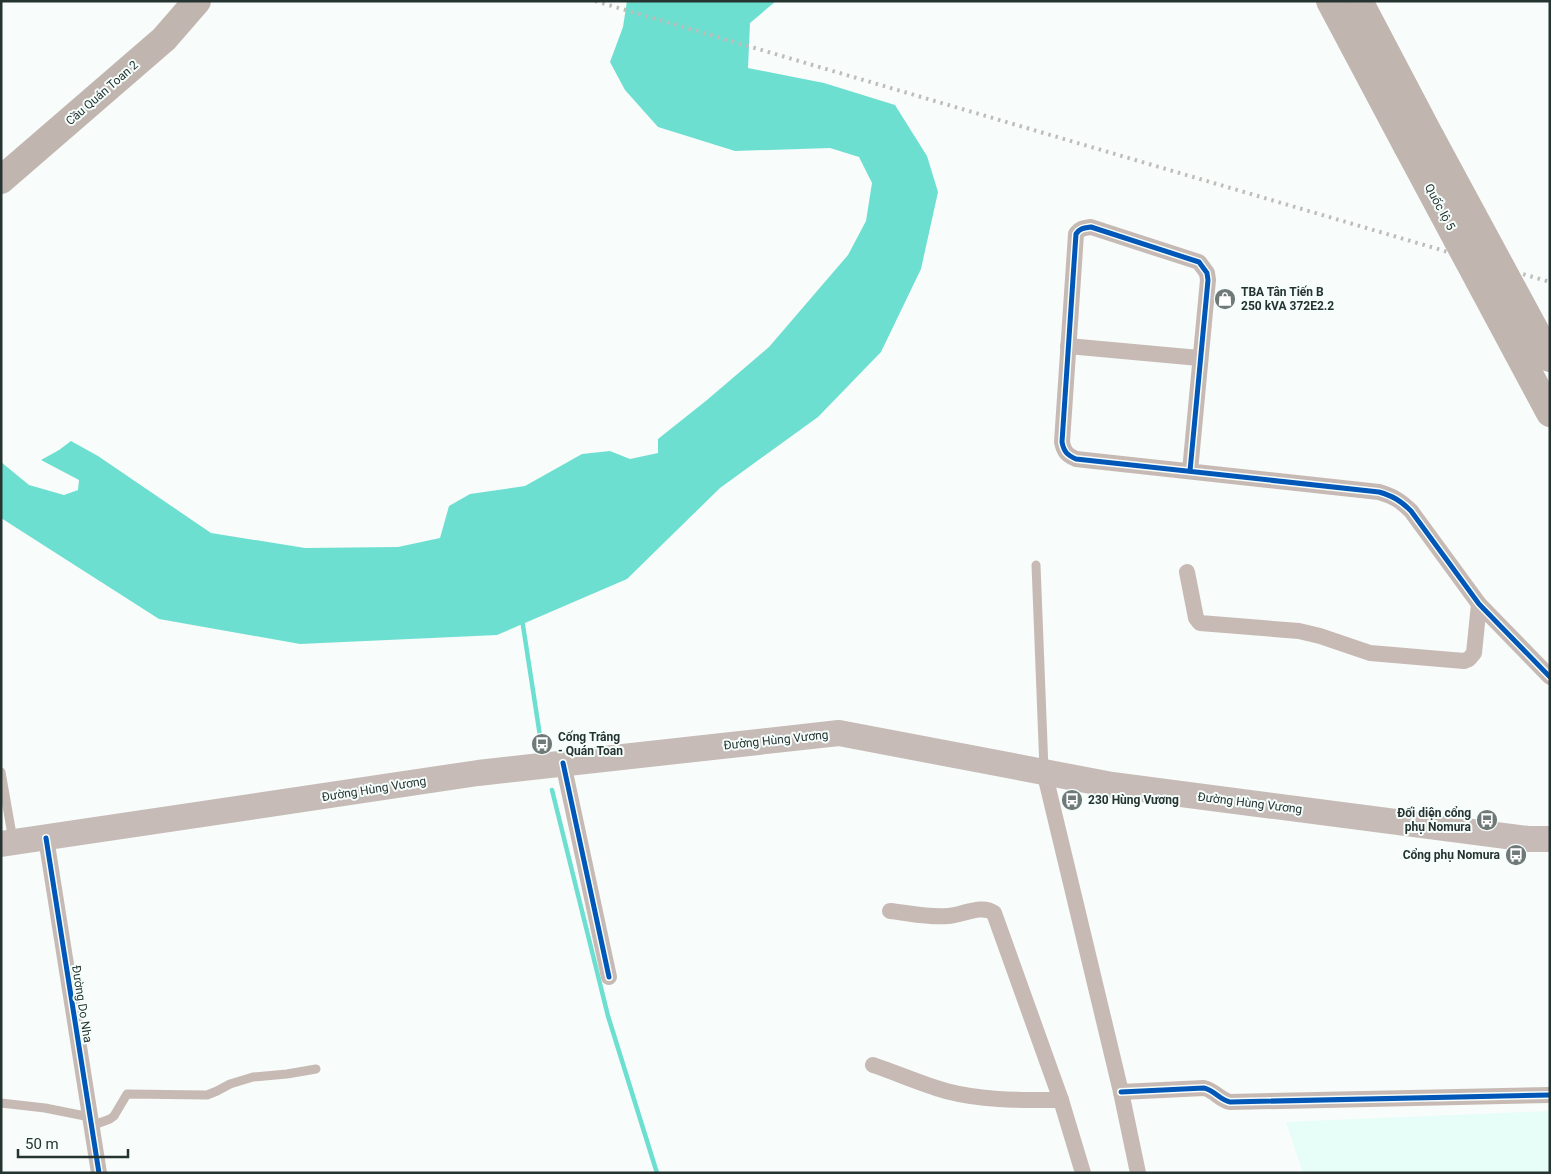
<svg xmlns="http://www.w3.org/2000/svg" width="1551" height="1174" viewBox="0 0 1551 1174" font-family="Roboto,sans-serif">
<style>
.built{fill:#e6fdf8}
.water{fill:#6ddfd0}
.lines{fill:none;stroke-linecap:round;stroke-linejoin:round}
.stream{stroke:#6ddfd0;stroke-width:4.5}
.lane{stroke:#c7bab4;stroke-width:9}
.street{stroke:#c7bab4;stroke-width:16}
.primary{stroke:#c6bbb6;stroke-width:26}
.highway{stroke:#c1b5af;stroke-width:28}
.rail{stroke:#bfbdba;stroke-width:4;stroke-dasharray:2.5 5;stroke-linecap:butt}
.highway-bridge{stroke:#c1b5af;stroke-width:28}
.cycleway-casing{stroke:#f6fefc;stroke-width:8}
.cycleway{stroke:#0057b8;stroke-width:5}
.labels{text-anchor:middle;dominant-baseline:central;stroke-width:4;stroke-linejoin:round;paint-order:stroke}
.street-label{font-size:12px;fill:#253431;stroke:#f6fefc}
.poi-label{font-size:12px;font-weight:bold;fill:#253431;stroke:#f6fefc;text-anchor:start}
</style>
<rect width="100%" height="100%" fill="#f8fcfb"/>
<!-- built -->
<path class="built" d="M 1550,1111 L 1550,1173 L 1303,1173 L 1286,1122 Z"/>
<!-- water -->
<path class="water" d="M 627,1 L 776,1 L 750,23 L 748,68 L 824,83 L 895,105 L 927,156 L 938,192 L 921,269 L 881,352 L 818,417 L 720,488 L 627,579 L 497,635 L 300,644 L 159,619 L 1,518 L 1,462 L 29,485 L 64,495 L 78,490 L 79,480 L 41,460 L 59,450 L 71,441 L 98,456 L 211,533 L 305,548 L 398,547 L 440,538 L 449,506 L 470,494 L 525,486 L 582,454 L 610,451 L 630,459 L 658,453 L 658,439 L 707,400 L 769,347 L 848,255 L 866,221 L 872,183 L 859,157 L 830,148 L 735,151 L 658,127 L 625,90 L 610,62 L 623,27 Z"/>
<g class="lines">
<!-- stream -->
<g class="stream">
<path d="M 522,619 L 540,736"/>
<path d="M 552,790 L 608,1016 L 657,1173"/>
</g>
<!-- lane -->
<g class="lane">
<path d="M 1036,565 L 1044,769"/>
<path d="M 1,772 L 13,840"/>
<path d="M 1,1103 L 45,1108 L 90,1117"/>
<path d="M 91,1126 L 110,1119 L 114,1116 L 127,1094 L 207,1095 L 217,1091 L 230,1084 L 253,1077 L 287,1074 L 316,1069"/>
</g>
<!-- street -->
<g class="street">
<path d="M 1068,346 L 1199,358"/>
<path d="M 1190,471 L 1208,280 L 1207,273 L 1199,262 L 1091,227 C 1084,228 1080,228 1076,234 L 1062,442 C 1064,452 1067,455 1076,459 L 1379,492 C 1393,496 1401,501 1411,511 L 1479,604 L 1550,677"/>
<path d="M 1187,572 L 1196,618 L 1200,623 L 1299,631 L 1320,636 L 1370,653 L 1464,661 L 1469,659 L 1474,653 L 1479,604"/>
<path d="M 563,763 L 609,977"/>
<path d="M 1044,771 L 1121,1092 L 1138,1173"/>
<path d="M 46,838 L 99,1173"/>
<path d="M 890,911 C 909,913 929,918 948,916 C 962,915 982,904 994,913 L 1061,1100 L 1083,1173"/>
<path d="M 873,1065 C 897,1073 921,1084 946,1091 C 984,1101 1022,1100 1061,1100"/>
<path d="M 1121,1092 L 1204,1088 C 1214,1090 1220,1100 1230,1102 L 1550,1095"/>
</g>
<!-- primary -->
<path class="primary" d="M 1,844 L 478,773 L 839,733 L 1112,785 L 1528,839 L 1550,839"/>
<!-- highway -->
<g class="highway">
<path d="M 1330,1 L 1407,146"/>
<path d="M 1359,1 L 1431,138"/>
<path d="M 1,180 L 164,39 L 197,1"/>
</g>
<!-- rail -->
<path class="rail" d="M 595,1 L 1550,282"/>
<!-- highway-bridge -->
<g class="highway-bridge">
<path d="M 1431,138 L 1550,358"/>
<path d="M 1407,146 L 1550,413"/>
</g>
<!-- cycleway casing -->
<g class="cycleway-casing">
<g id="cycleway">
<path d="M 1190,471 L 1208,280 L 1207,273 L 1199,262 L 1091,227 C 1084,228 1080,228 1076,234 L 1062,442 C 1064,452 1067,455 1076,459 L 1379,492 C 1393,496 1401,501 1411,511 L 1479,604 L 1550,677"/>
<path d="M 563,763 L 609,977"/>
<path d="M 46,838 L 99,1173"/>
<path d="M 1121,1092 L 1204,1088 C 1214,1090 1220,1100 1230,1102 L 1550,1095"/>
</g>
</g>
<!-- cycleway -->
<use href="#cycleway" class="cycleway"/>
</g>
<!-- icons -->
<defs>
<g id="shop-disc" transform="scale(1.125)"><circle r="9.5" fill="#6f7a78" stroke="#f6fefc"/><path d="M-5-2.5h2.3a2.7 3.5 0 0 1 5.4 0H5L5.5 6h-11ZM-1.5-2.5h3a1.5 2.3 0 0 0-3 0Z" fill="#fff"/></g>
<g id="bus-disc" transform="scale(1.125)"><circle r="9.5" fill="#6f7a78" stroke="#f6fefc"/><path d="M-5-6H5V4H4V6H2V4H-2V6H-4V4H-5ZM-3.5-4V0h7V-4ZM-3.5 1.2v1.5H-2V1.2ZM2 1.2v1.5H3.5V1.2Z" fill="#fff"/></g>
</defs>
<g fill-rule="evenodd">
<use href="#shop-disc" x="1225" y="299"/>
<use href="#bus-disc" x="542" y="744"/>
<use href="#bus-disc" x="1072" y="800"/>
<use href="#bus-disc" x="1487" y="820"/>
<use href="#bus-disc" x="1516" y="855"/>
</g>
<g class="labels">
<!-- street labels -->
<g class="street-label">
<text transform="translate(102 93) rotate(-41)">Cầu Quán Toan 2</text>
<text transform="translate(1440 207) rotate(62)">Quốc lộ 5</text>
<text transform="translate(776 740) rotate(-6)">Đường Hùng Vương</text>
<text transform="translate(374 789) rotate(-9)">Đường Hùng Vương</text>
<text transform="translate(1250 803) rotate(7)">Đường Hùng Vương</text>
<text transform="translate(82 1004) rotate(81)">Đường Do Nha</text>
</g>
<!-- poi labels -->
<g class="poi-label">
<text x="1241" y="292">TBA Tân Tiến B<tspan x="1241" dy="14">250 kVA 372E2.2</tspan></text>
<text x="558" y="737">Cống Trắng<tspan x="558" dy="14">- Quán Toan</tspan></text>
<text x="1088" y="800">230 Hùng Vương</text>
<text x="1471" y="813" text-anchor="end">Đối diện cổng<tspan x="1471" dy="14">phụ Nomura</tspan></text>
<text x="1500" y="855" text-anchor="end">Cổng phụ Nomura</text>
</g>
</g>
<!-- border -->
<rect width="1551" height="1174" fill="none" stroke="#253431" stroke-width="5"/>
<!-- scale -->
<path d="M18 1149v8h110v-8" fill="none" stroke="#253431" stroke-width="2.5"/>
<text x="25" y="1149" font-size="15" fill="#253431" stroke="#f6fefc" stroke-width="4" paint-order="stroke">50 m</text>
</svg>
